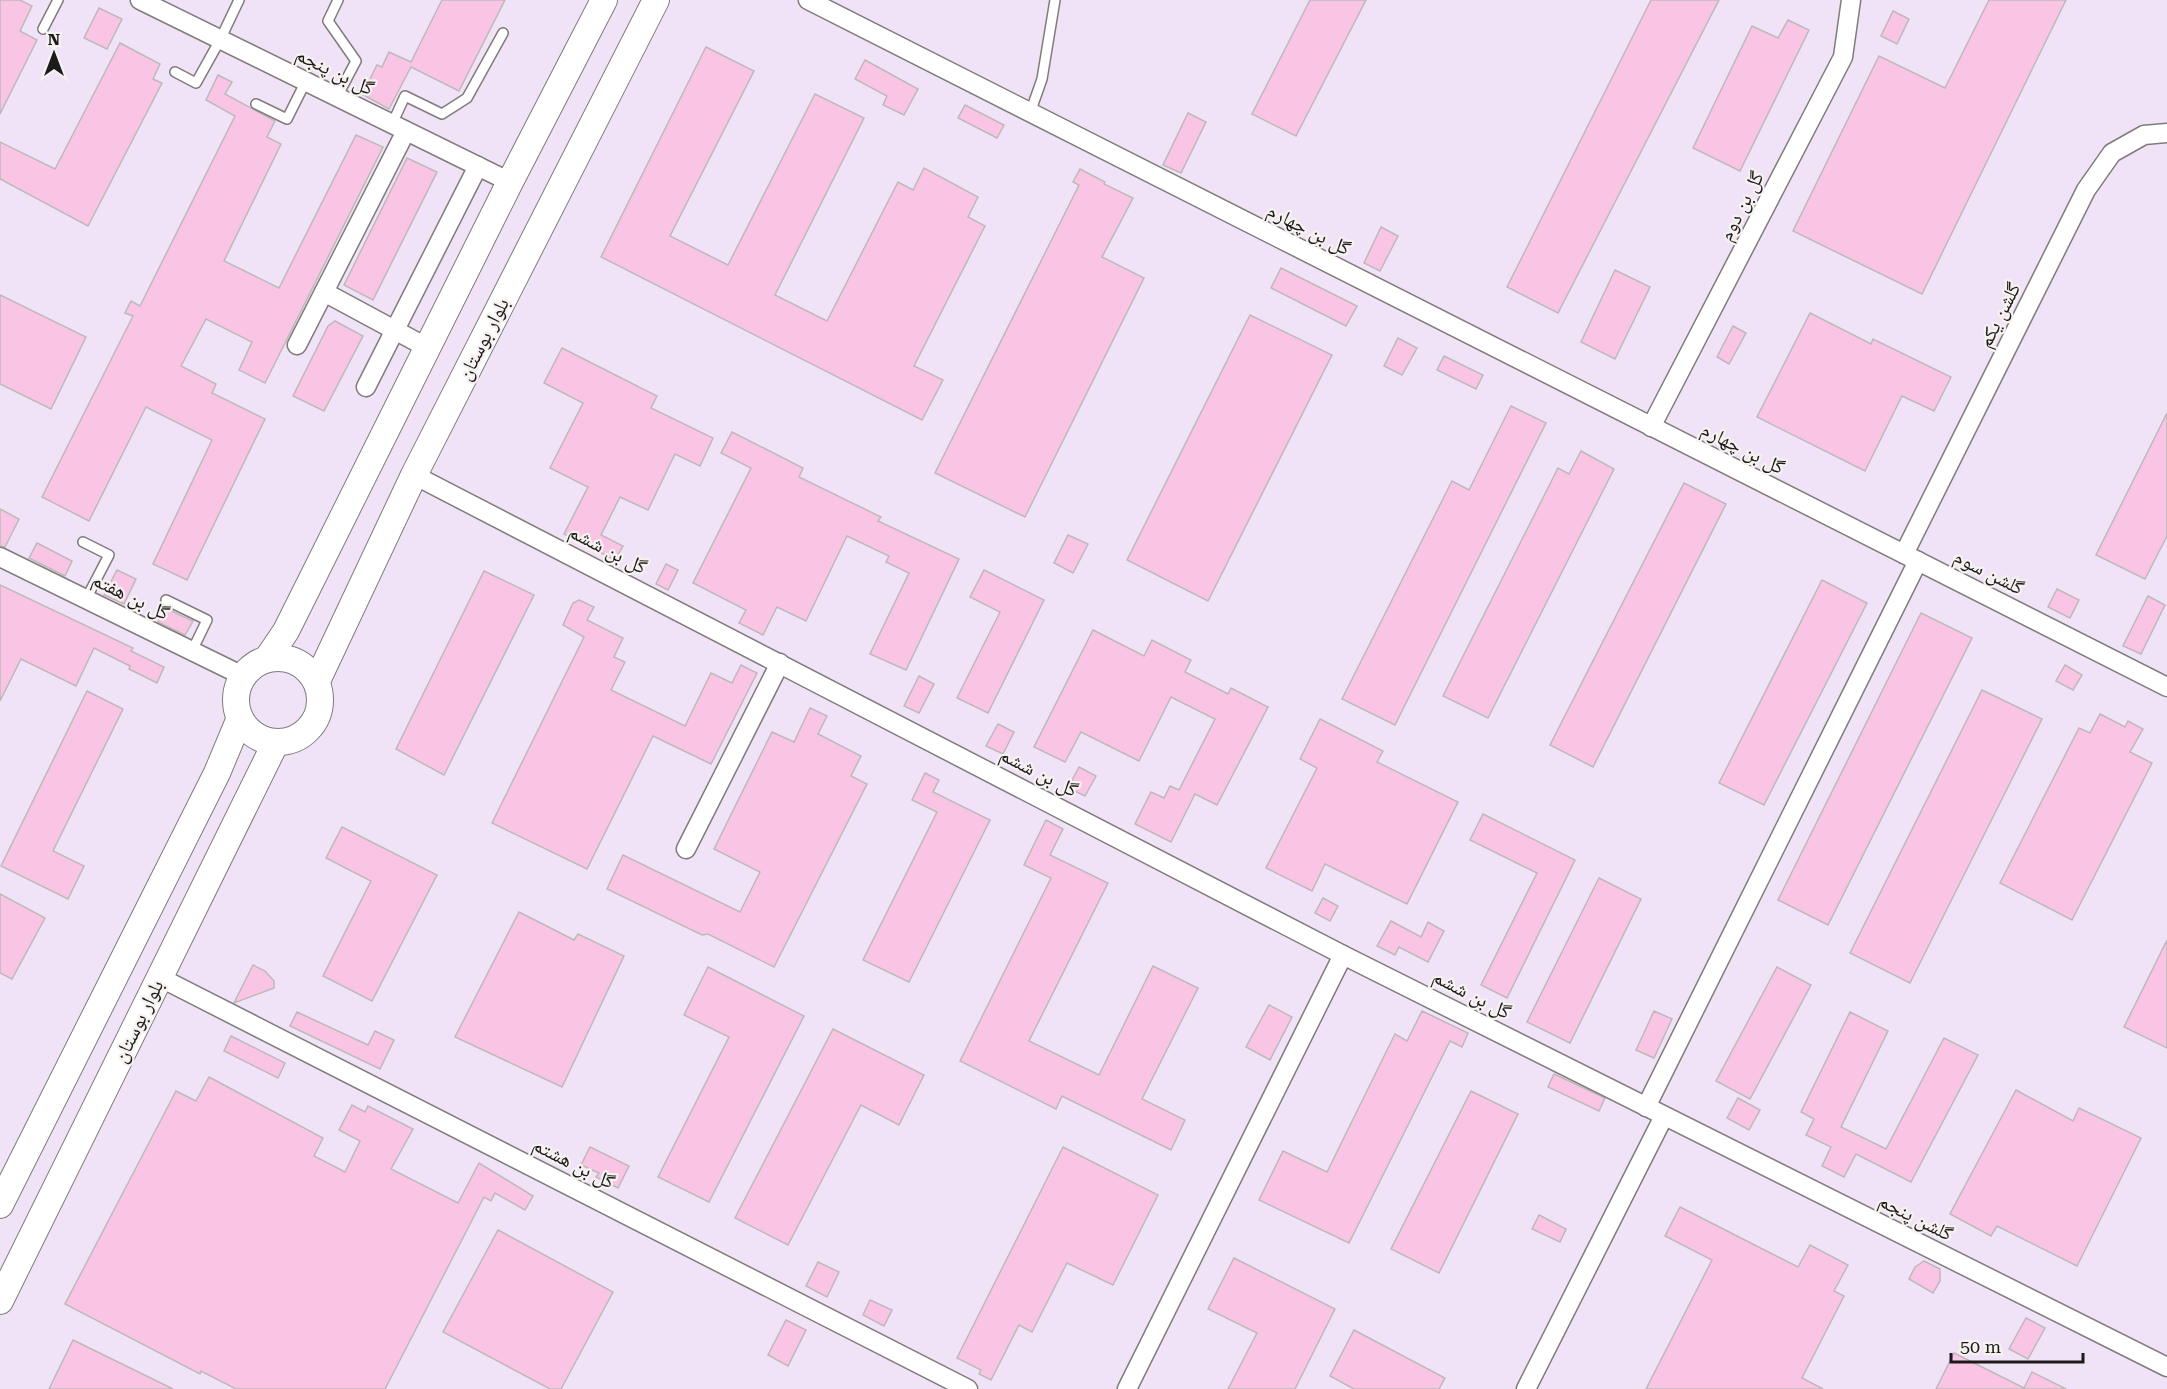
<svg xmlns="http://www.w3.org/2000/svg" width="2167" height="1389" viewBox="0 0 2167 1389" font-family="'Roboto Serif','Noto Naskh Arabic',serif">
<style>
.industrial{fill:#f1e3f7}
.building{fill:#fac5e4;stroke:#bdb9bb;stroke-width:1.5}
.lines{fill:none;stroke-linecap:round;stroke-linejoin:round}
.lane-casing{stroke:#807c7a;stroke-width:12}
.street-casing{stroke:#807c7a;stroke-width:21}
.secondary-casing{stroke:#807c7a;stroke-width:28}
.lane{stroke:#fff;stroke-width:9}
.street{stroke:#fff;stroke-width:18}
.secondary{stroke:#fff;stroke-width:26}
.labels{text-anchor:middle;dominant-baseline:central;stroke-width:4.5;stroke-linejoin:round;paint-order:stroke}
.street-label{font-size:20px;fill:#1c1a1a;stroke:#f6f2f0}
</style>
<rect width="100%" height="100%" fill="#f6f2f0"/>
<!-- industrial -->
<rect class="industrial" x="0" y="0" width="2167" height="1389"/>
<!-- building -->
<g class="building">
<path d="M 0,0 L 20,0 L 32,6 L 20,31 L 37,40 L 0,114 Z"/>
<path d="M 442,0 L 505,0 L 459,91 L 411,67 L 389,109 L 358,92 L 365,79 L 369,81 L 377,65 L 382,67 L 389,52 L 411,62 Z"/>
<path d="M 1310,0 L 1366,0 L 1296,136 L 1252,114 Z"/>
<path d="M 1651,0 L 1719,0 L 1558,313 L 1507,287 Z"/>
<path d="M 1989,0 L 2066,0 L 1922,294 L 1793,231 L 1879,56 L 1945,88 Z"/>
<path d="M 99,8 L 122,19 L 107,49 L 84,38 Z"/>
<path d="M 1893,11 L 1909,19 L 1897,44 L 1881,36 Z"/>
<path d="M 1788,20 L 1809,30 L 1740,171 L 1693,148 L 1752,26 L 1778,38 Z"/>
<path d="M 120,43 L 160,64 L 153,79 L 162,83 L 88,226 L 0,179 L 0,142 L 55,169 Z"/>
<path d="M 706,47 L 754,71 L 670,236 L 728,265 L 815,94 L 864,118 L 775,295 L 827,321 L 898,182 L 913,190 L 924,168 L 978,197 L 968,217 L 985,226 L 914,366 L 943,380 L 922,420 L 601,257 Z"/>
<path d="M 865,60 L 918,89 L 904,115 L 883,105 L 887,96 L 855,79 Z"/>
<path d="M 218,75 L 232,82 L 225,94 L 275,121 L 267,137 L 281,144 L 224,261 L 279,288 L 356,135 L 383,147 L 265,383 L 239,370 L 252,342 L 206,319 L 181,366 L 216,384 L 212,393 L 265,419 L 187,580 L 153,564 L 212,440 L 146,407 L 89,521 L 42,497 L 133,316 L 125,313 L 131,301 L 140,306 L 235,116 L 206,100 Z"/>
<path d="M 965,105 L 1004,125 L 997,138 L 958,118 Z"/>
<path d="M 1188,113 L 1206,122 L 1181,173 L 1163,165 Z"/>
<path d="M 407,158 L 437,172 L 373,300 L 344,285 Z"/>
<path d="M 1080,169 L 1105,182 L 1104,184 L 1133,198 L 1102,257 L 1144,278 L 1025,517 L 935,473 L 1079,185 L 1073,182 Z"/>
<path d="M 1381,227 L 1398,236 L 1380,271 L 1364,263 Z"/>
<path d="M 1281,268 L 1357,306 L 1346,326 L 1271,288 Z"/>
<path d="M 1615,270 L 1650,287 L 1615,359 L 1581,342 Z"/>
<path d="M 0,295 L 86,337 L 51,409 L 0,384 Z"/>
<path d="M 1810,313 L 1871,344 L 1873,339 L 1951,377 L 1934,411 L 1902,396 L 1865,471 L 1757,417 Z"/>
<path d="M 1250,315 L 1332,355 L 1208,601 L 1127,560 Z"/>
<path d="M 335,321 L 363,336 L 324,411 L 293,396 L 328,326 Z"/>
<path d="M 1733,326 L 1746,333 L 1729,364 L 1717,357 Z"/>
<path d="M 1398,338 L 1417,348 L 1402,375 L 1384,366 Z"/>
<path d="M 562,348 L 657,396 L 651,408 L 713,438 L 700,466 L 675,454 L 648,510 L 620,497 L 601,535 L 623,546 L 615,560 L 564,534 L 588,487 L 550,468 L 583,403 L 544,383 Z"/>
<path d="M 1444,356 L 1483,375 L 1476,389 L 1437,370 Z"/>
<path d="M 1511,406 L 1546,423 L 1395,725 L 1342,699 L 1452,481 L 1469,490 Z"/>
<path d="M 2167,413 L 2167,536 L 2145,579 L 2096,555 Z"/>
<path d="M 732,432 L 803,468 L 799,477 L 881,517 L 878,521 L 959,559 L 906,670 L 870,654 L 909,573 L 886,562 L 889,556 L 847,536 L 806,621 L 777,607 L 763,635 L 739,623 L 746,610 L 693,583 L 751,468 L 721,453 Z"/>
<path d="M 1581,451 L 1614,469 L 1488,718 L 1443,696 L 1558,468 L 1569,474 Z"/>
<path d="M 1684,483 L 1726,504 L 1593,767 L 1550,745 Z"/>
<path d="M 0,509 L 19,519 L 5,547 L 0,546 Z"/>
<path d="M 1068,535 L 1088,544 L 1073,573 L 1054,563 Z"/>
<path d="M 37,543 L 72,561 L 65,576 L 29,558 Z"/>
<path d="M 666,564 L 678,570 L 668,590 L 656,584 Z"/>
<path d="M 117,570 L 136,579 L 124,604 L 104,595 Z"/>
<path d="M 984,570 L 1044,600 L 988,713 L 957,698 L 1000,612 L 970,597 Z"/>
<path d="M 484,571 L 534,595 L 444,775 L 396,749 Z"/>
<path d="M 1822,580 L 1867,603 L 1764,805 L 1719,783 Z"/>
<path d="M 0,585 L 133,648 L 131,651 L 164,667 L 157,683 L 129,669 L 130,666 L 94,648 L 76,686 L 21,659 L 0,701 Z"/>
<path d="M 2057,589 L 2079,600 L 2070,618 L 2048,607 Z"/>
<path d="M 2148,596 L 2165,605 L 2141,654 L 2123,646 Z"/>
<path d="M 579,600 L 594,607 L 587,620 L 623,638 L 614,657 L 625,662 L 611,690 L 685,726 L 711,673 L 732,683 L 741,665 L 757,673 L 711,764 L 653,736 L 587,869 L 492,823 L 584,637 L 563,625 L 573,603 Z"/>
<path d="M 165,608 L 193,621 L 185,635 L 158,622 Z"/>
<path d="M 1921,613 L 1972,638 L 1828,925 L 1778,900 Z"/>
<path d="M 1093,630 L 1144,656 L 1152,640 L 1191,660 L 1185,672 L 1228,694 L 1231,688 L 1268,707 L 1217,805 L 1195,794 L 1171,842 L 1135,824 L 1151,792 L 1164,798 L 1170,786 L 1179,790 L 1215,719 L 1171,697 L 1139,761 L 1081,732 L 1065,762 L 1034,747 Z"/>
<path d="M 2065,665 L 2082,675 L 2073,690 L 2056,681 Z"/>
<path d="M 919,676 L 934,684 L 919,713 L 904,706 Z"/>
<path d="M 1982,690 L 2042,719 L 1910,983 L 1850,953 Z"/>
<path d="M 87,691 L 123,709 L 53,851 L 84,866 L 68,899 L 1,866 Z"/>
<path d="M 810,708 L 827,716 L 818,734 L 861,756 L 851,776 L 867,784 L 774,967 L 708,934 L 702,935 L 607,889 L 623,855 L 740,912 L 760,872 L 714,849 L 772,732 L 794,742 Z"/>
<path d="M 2100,714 L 2125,727 L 2128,721 L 2143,729 L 2130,752 L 2152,763 L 2072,920 L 2000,883 L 2079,728 L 2090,733 Z"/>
<path d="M 1320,719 L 1383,751 L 1377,762 L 1458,802 L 1407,904 L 1325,864 L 1312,891 L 1266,868 L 1317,768 L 1300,759 Z"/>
<path d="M 998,724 L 1014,732 L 1003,754 L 986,746 Z"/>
<path d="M 1079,767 L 1096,776 L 1085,796 L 1068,788 Z"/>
<path d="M 925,773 L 939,780 L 933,792 L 990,820 L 909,982 L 863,960 L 937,812 L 912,800 Z"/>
<path d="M 1483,814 L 1575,860 L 1507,998 L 1481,985 L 1537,873 L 1470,840 Z"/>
<path d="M 1046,820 L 1063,829 L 1050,855 L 1108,883 L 1029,1041 L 1099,1075 L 1153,966 L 1198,988 L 1142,1099 L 1185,1120 L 1171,1150 L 1062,1096 L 1056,1109 L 960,1061 L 1051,878 L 1024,865 Z"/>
<path d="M 342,827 L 437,875 L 372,1001 L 323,976 L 371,881 L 326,858 Z"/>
<path d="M 1599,878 L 1641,899 L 1570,1043 L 1527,1022 Z"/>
<path d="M 0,894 L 45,918 L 12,979 L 0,973 Z"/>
<path d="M 1323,898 L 1338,906 L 1330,921 L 1315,913 Z"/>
<path d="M 519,912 L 574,940 L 578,934 L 624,956 L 562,1087 L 455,1037 Z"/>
<path d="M 1391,921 L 1421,937 L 1428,922 L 1444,931 L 1428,962 L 1399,947 L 1395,955 L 1377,946 Z"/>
<path d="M 2167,940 L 2167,1048 L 2124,1027 Z"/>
<path d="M 253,965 L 265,971 L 274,981 L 274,988 L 234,1003 Z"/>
<path d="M 708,967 L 804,1016 L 709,1202 L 658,1177 L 729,1037 L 684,1015 Z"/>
<path d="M 1777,967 L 1811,985 L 1750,1099 L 1716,1081 Z"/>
<path d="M 1269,1005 L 1292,1017 L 1270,1060 L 1246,1047 Z"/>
<path d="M 1422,1011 L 1468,1033 L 1462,1047 L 1450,1041 L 1349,1243 L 1259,1200 L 1283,1151 L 1327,1172 L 1395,1034 L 1407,1041 Z"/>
<path d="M 1654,1011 L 1672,1019 L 1654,1058 L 1636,1050 Z"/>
<path d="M 297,1012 L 368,1045 L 375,1031 L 394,1040 L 380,1069 L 290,1026 Z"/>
<path d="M 1850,1012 L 1888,1031 L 1841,1127 L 1886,1149 L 1944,1038 L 1978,1055 L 1911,1182 L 1856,1154 L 1844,1177 L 1822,1166 L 1831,1147 L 1806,1135 L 1814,1119 L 1801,1112 Z"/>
<path d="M 833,1029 L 924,1075 L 899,1125 L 861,1105 L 788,1245 L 735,1218 Z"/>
<path d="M 231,1036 L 285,1063 L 278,1078 L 224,1051 Z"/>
<path d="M 1554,1074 L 1605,1098 L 1599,1111 L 1548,1087 Z"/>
<path d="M 209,1077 L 323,1138 L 314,1156 L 345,1172 L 360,1141 L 339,1130 L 352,1105 L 365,1112 L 368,1106 L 413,1129 L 391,1169 L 458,1203 L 479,1163 L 533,1196 L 525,1210 L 495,1193 L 491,1201 L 484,1197 L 385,1389 L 236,1389 L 201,1371 L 200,1374 L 65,1304 L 176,1091 L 196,1101 Z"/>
<path d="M 2016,1090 L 2073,1121 L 2079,1108 L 2141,1138 L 2077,1266 L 1997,1226 L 1991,1236 L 1950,1214 Z"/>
<path d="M 1471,1091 L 1518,1114 L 1439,1273 L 1391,1249 Z"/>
<path d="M 1738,1098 L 1760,1110 L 1749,1130 L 1727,1118 Z"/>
<path d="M 590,1147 L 629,1166 L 618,1188 L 596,1177 L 599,1173 L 581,1165 Z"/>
<path d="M 1063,1147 L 1158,1195 L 1113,1285 L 1067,1263 L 1032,1332 L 1019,1325 L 991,1380 L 979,1374 L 981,1370 L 957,1358 Z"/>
<path d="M 1680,1207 L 1798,1267 L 1810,1245 L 1848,1265 L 1834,1291 L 1844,1296 L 1802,1378 L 1823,1389 L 1646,1389 L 1712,1260 L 1665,1236 Z"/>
<path d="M 1539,1215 L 1566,1229 L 1560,1242 L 1532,1229 Z"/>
<path d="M 498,1230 L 613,1292 L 561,1389 L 550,1389 L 443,1332 Z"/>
<path d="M 1234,1258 L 1335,1309 L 1295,1389 L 1228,1389 L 1257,1333 L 1208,1309 Z"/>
<path d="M 1924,1261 L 1940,1269 L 1940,1281 L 1933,1293 L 1909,1279 L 1915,1267 Z"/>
<path d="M 818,1262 L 839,1272 L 827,1297 L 806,1286 Z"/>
<path d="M 870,1300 L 892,1310 L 884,1326 L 863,1315 Z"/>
<path d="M 2026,1318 L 2045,1328 L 2028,1359 L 2009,1349 Z"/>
<path d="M 786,1320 L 806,1330 L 788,1366 L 768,1355 Z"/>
<path d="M 1354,1330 L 1445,1378 L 1439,1389 L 1354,1389 L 1330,1376 Z"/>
<path d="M 73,1340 L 173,1389 L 49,1389 Z"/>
<path d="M 1954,1353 L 2024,1388 L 2032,1372 L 2066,1389 L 1936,1389 Z"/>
</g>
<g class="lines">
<!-- lane casing -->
<g class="lane-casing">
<g id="lane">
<path d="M 43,29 L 58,0"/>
<path d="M 175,72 L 196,83 L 220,40 L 239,0"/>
<path d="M 337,97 L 356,61 L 328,21 L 338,0"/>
<path d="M 256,104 L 287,119 L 306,81"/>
<path d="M 1030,113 L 1042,79 L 1055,0"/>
<path d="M 392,124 L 405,96 L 442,114 L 467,98 L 503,33"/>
<path d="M 83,542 L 109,555 L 86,599"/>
<path d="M 166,600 L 207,620 L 192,651"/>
</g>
</g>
<!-- street casing -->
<g class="street-casing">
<g id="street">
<path d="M 140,0 L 510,182"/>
<path d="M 808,0 L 2167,687"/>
<path d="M 324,292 L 428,348"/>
<path d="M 297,345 L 406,131"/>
<path d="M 366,387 L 478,166"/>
<path d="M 1651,427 L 1843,57 L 1851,0"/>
<path d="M 414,475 L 1343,955 L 2167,1367"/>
<path d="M 1904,554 L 2086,190 L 2112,153 L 2144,135 L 2167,133"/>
<path d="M 0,557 L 243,676"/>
<path d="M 686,849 L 780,663"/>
<path d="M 159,977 L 968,1389"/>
<path d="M 1646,1107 L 1918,561"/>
<path d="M 1127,1389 L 1343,955"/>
<path d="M 1526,1389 L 1664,1116"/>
</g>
</g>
<!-- secondary casing -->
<g class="secondary-casing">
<g id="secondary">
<circle cx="278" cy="700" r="42"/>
<path d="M 267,659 L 286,631 L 510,182 L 604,0"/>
<path d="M 317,681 L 414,475 L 656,0"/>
<path d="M 0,1205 L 217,773 L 240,718"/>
<path d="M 0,1301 L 276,742"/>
</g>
</g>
<!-- lane -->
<use href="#lane" class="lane"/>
<!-- street -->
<use href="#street" class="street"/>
<!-- secondary -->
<use href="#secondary" class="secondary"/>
</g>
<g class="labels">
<!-- street labels -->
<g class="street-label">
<text transform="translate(335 71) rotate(26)">گل بن پنجم</text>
<text transform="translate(1741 206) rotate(-63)">گل بن دوم</text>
<text transform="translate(1309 229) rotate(27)">گل بن چهارم</text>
<text transform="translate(1999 315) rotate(-63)">گلشن یکم</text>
<text transform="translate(483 339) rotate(-63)">بلوار بوستان</text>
<text transform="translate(1743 448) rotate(27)">گل بن چهارم</text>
<text transform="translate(608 549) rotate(27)">گل بن ششم</text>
<text transform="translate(1989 572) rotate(27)">گلشن سوم</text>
<text transform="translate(131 596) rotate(26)">گل بن هفتم</text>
<text transform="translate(1039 772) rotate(27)">گل بن ششم</text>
<text transform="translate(1472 994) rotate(27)">گل بن ششم</text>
<text transform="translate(138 1021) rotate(-64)">بلوار بوستان</text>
<text transform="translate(574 1163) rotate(27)">گل بن هشتم</text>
<text transform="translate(1916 1217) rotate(27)">گلشن پنجم</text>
</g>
</g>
<!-- north arrow -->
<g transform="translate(54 54)" stroke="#f6f2f0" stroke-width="4.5" paint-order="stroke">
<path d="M0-4.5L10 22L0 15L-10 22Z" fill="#1c1a1a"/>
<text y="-9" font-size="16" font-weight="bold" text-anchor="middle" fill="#1c1a1a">N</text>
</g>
<!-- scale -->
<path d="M1951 1353v9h132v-9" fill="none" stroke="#1c1a1a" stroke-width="3"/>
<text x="1960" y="1353" font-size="18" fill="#1c1a1a" stroke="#f6f2f0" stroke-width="4.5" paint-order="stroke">50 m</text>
</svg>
